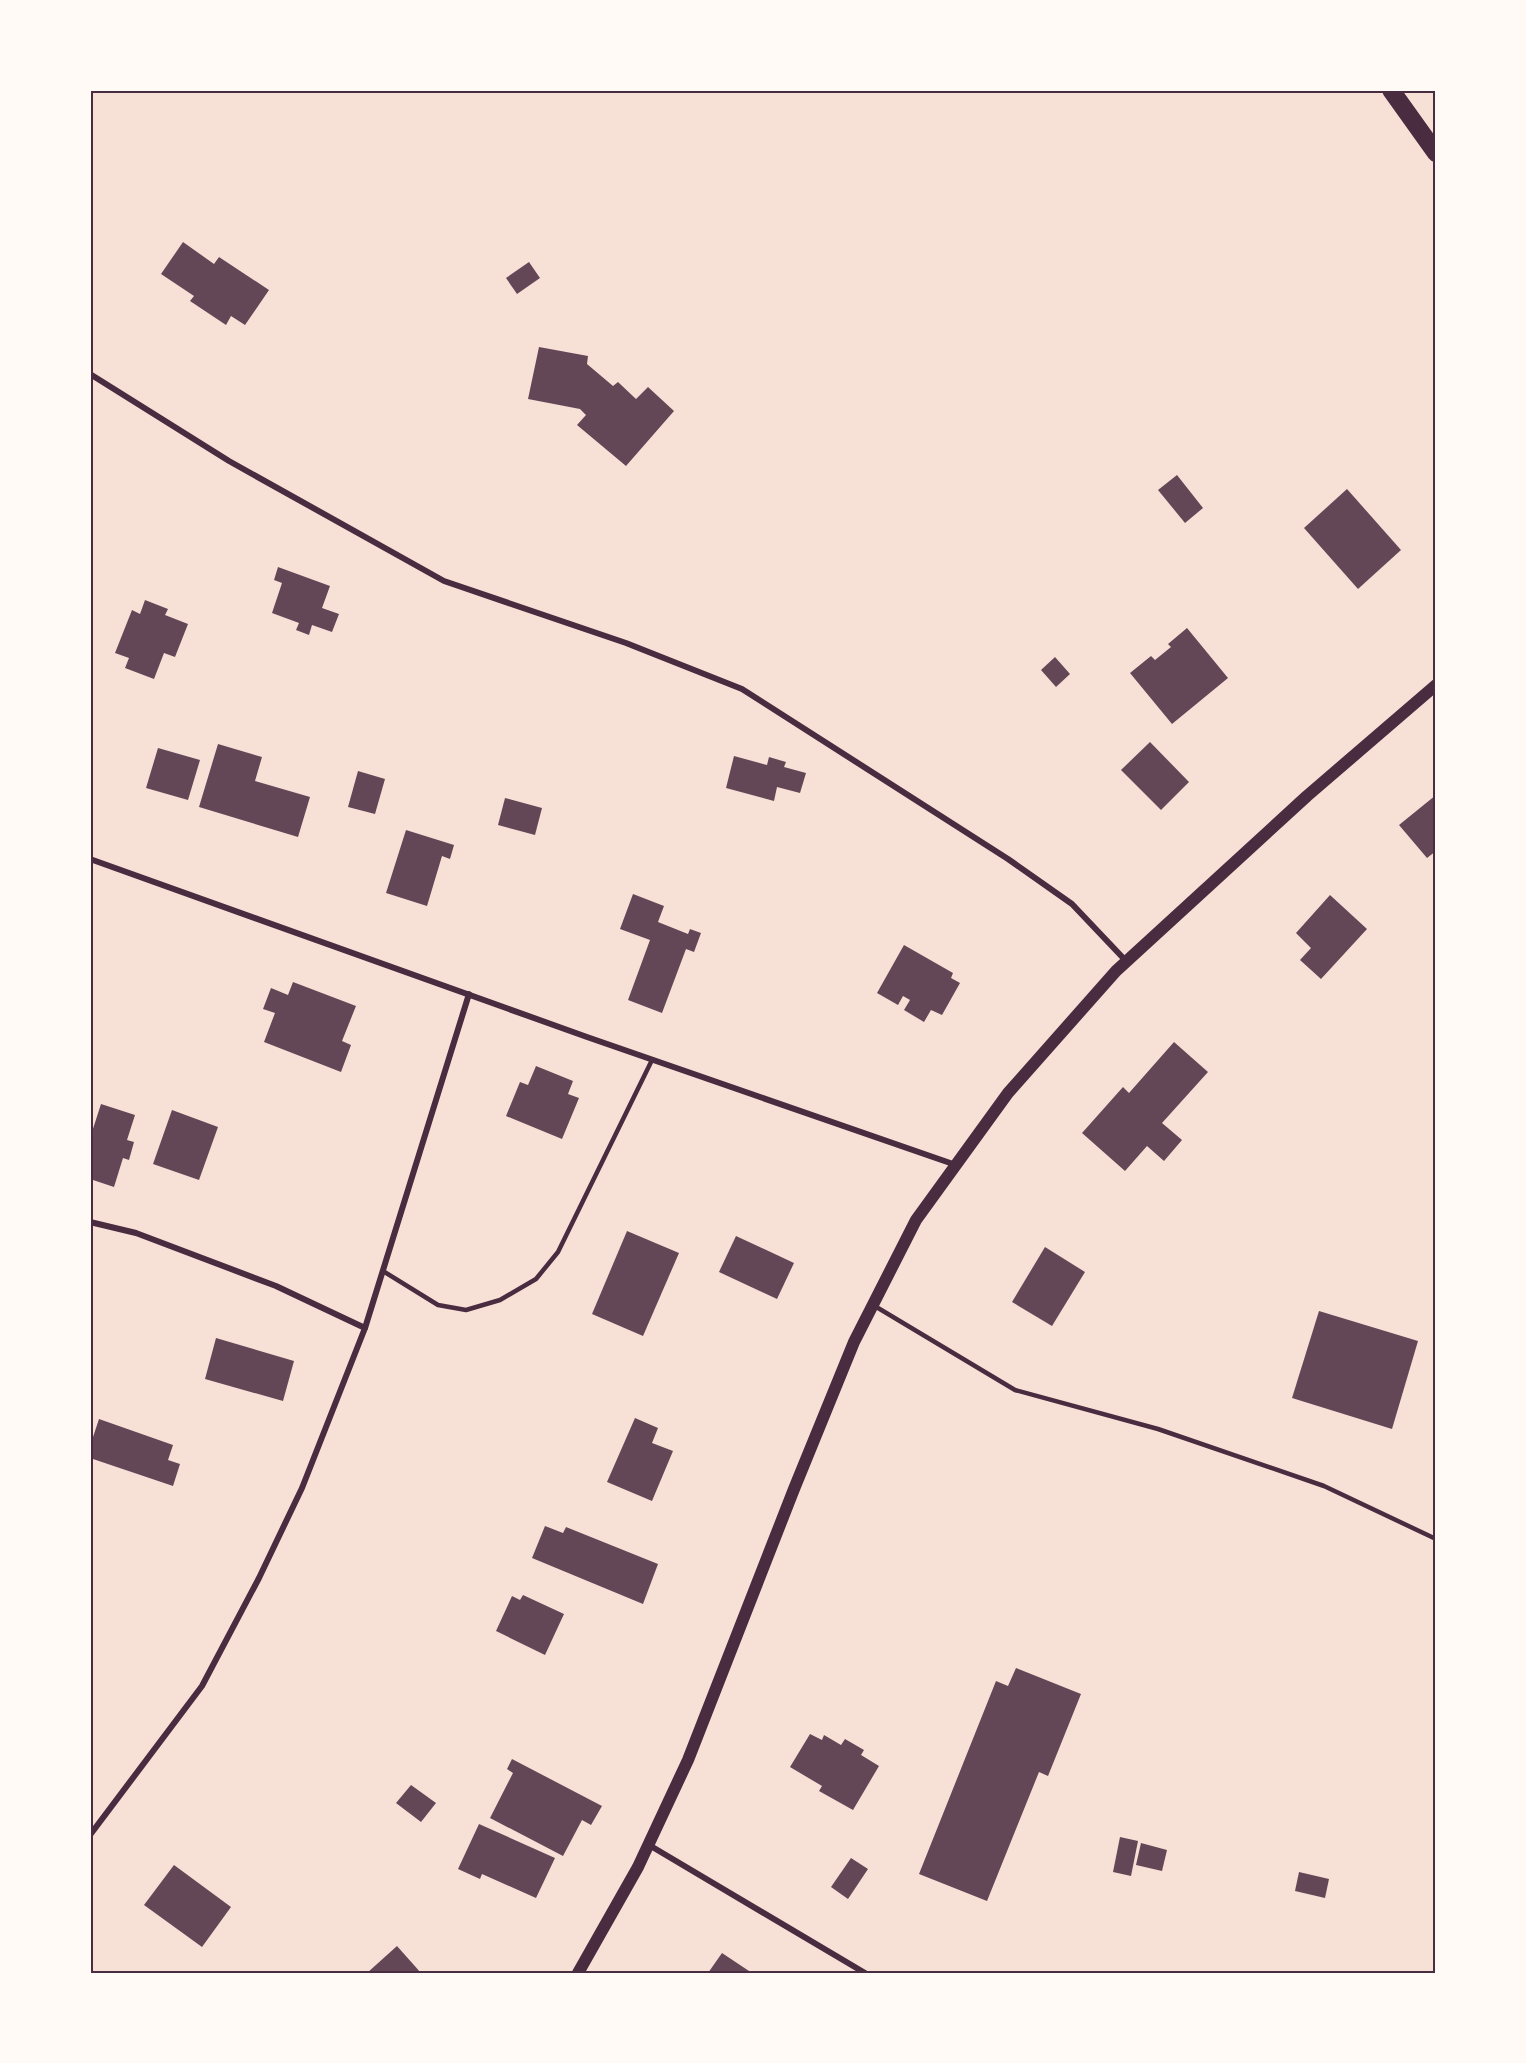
<svg xmlns="http://www.w3.org/2000/svg" width="1526" height="2063" viewBox="0 0 1526 2063" font-family="Karla,sans-serif">
<style>
.building{fill:#644757}
.lines{fill:none;stroke-linecap:round;stroke-linejoin:round}
.service{stroke:#4a2c40;stroke-width:4.5}
.minor{stroke:#4a2c40;stroke-width:6}
.secondary{stroke:#4a2c40;stroke-width:12}
.motorway{stroke:#4a2c40;stroke-width:18}
.neatline{fill:none;stroke:#4a2c40;stroke-width:2}
</style>
<rect width="100%" height="100%" fill="#f7e1d7"/>
<!-- building -->
<g class="building">
<path d="M 183,242 L 214,264 L 219,257 L 269,290 L 245,325 L 231,316 L 226,325 L 190,301 L 194,296 L 161,274 Z"/>
<path d="M 529,262 L 540,278 L 517,294 L 506,278 Z"/>
<path d="M 539,347 L 588,356 L 587,364 L 613,386 L 618,382 L 636,399 L 648,387 L 674,411 L 626,466 L 577,425 L 586,415 L 580,409 L 528,399 Z"/>
<path d="M 1177,475 L 1203,508 L 1185,523 L 1158,490 Z"/>
<path d="M 1347,489 L 1401,550 L 1358,589 L 1304,528 Z"/>
<path d="M 278,567 L 330,586 L 322,608 L 339,614 L 332,632 L 312,625 L 309,635 L 296,630 L 299,623 L 272,613 L 282,583 L 274,580 Z"/>
<path d="M 145,600 L 168,609 L 165,615 L 188,624 L 175,657 L 164,653 L 154,679 L 125,668 L 129,658 L 115,653 L 132,610 L 140,614 Z"/>
<path d="M 1187,628 L 1228,678 L 1172,724 L 1130,673 L 1151,656 L 1155,660 L 1171,647 L 1168,644 Z"/>
<path d="M 1055,657 L 1070,674 L 1056,687 L 1041,670 Z"/>
<path d="M 1150,742 L 1189,782 L 1161,810 L 1121,770 Z"/>
<path d="M 218,744 L 262,757 L 255,781 L 310,797 L 298,837 L 199,807 Z"/>
<path d="M 158,748 L 200,760 L 188,800 L 146,788 Z"/>
<path d="M 734,756 L 767,765 L 769,757 L 786,762 L 784,767 L 806,773 L 800,793 L 777,787 L 774,801 L 726,788 Z"/>
<path d="M 358,771 L 385,779 L 375,814 L 348,807 Z"/>
<path d="M 1436,795 L 1436,851 L 1427,858 L 1399,825 Z"/>
<path d="M 505,798 L 542,808 L 535,835 L 498,825 Z"/>
<path d="M 406,830 L 454,845 L 450,859 L 442,856 L 427,906 L 386,893 Z"/>
<path d="M 633,894 L 664,906 L 658,922 L 688,934 L 690,929 L 701,933 L 694,952 L 686,949 L 662,1013 L 628,1000 L 650,940 L 620,929 Z"/>
<path d="M 1330,895 L 1367,929 L 1321,979 L 1300,960 L 1311,948 L 1296,933 Z"/>
<path d="M 904,945 L 953,973 L 951,978 L 960,983 L 942,1015 L 931,1010 L 924,1022 L 904,1010 L 910,1000 L 903,996 L 898,1005 L 877,993 Z"/>
<path d="M 293,982 L 356,1006 L 342,1041 L 351,1045 L 341,1072 L 264,1042 L 275,1013 L 263,1009 L 271,988 L 288,995 Z"/>
<path d="M 1174,1042 L 1208,1072 L 1162,1123 L 1182,1140 L 1164,1161 L 1147,1146 L 1125,1171 L 1082,1133 L 1123,1087 L 1129,1093 Z"/>
<path d="M 536,1066 L 573,1081 L 568,1094 L 579,1098 L 562,1139 L 506,1116 L 520,1082 L 528,1085 Z"/>
<path d="M 101,1104 L 135,1115 L 127,1140 L 134,1142 L 129,1160 L 123,1158 L 114,1187 L 90,1179 L 90,1138 Z"/>
<path d="M 172,1110 L 218,1127 L 199,1180 L 153,1164 Z"/>
<path d="M 627,1231 L 679,1253 L 643,1336 L 592,1314 Z"/>
<path d="M 736,1236 L 794,1263 L 777,1299 L 719,1272 Z"/>
<path d="M 1045,1247 L 1085,1272 L 1052,1326 L 1012,1302 Z"/>
<path d="M 1319,1311 L 1418,1341 L 1392,1429 L 1292,1398 Z"/>
<path d="M 216,1338 L 294,1361 L 283,1401 L 205,1379 Z"/>
<path d="M 635,1418 L 658,1428 L 652,1443 L 673,1451 L 652,1501 L 607,1482 Z"/>
<path d="M 99,1419 L 173,1445 L 168,1460 L 180,1464 L 173,1486 L 90,1458 L 90,1446 Z"/>
<path d="M 545,1526 L 563,1533 L 566,1527 L 658,1564 L 643,1604 L 532,1558 Z"/>
<path d="M 523,1595 L 564,1614 L 545,1655 L 496,1631 L 512,1596 L 520,1600 Z"/>
<path d="M 1016,1668 L 1081,1694 L 1048,1776 L 1039,1772 L 987,1901 L 919,1874 L 996,1681 L 1008,1686 Z"/>
<path d="M 810,1734 L 822,1740 L 824,1735 L 841,1745 L 845,1739 L 864,1750 L 861,1755 L 879,1766 L 853,1810 L 819,1791 L 822,1786 L 790,1767 Z"/>
<path d="M 512,1759 L 602,1806 L 591,1825 L 582,1820 L 563,1856 L 490,1818 L 513,1773 L 507,1769 Z"/>
<path d="M 411,1785 L 436,1803 L 421,1822 L 396,1803 Z"/>
<path d="M 479,1824 L 555,1858 L 536,1898 L 482,1874 L 480,1879 L 458,1869 Z"/>
<path d="M 1120,1837 L 1138,1841 L 1131,1876 L 1113,1872 Z"/>
<path d="M 1141,1843 L 1167,1850 L 1162,1871 L 1136,1865 Z"/>
<path d="M 851,1858 L 868,1869 L 848,1899 L 831,1887 Z"/>
<path d="M 174,1865 L 231,1907 L 202,1947 L 144,1905 Z"/>
<path d="M 1299,1872 L 1329,1879 L 1325,1898 L 1295,1891 Z"/>
<path d="M 397,1946 L 421,1973 L 367,1973 Z"/>
<path d="M 722,1953 L 752,1973 L 708,1973 Z"/>
</g>
<g class="lines">
<!-- service -->
<g class="service">
<path d="M 383,1271 L 438,1305 L 466,1310 L 500,1300 L 536,1279 L 558,1252 L 652,1060"/>
<path d="M 873,1305 L 1015,1390 L 1158,1429 L 1324,1486 L 1436,1539"/>
</g>
<!-- minor -->
<g class="minor">
<path d="M 90,374 L 229,461 L 444,581 L 626,643 L 742,689 L 1008,859 L 1072,904 L 1127,962"/>
<path d="M 90,859 L 587,1037 L 956,1165"/>
<path d="M 90,1222 L 136,1233 L 276,1286 L 365,1328"/>
<path d="M 90,1835 L 202,1686 L 259,1578 L 302,1488 L 365,1328 L 469,994"/>
<path d="M 649,1845 L 865,1973"/>
</g>
<!-- secondary -->
<path class="secondary" d="M 578,1973 L 638,1867 L 688,1760 L 794,1489 L 854,1342 L 916,1220 L 1008,1093 L 1116,971 L 1307,796 L 1436,685"/>
<!-- motorway -->
<path class="motorway" d="M 1391,90 L 1436,153"/>
</g>
<!-- border -->
<rect width="1526" height="2063" fill="none" stroke="#fffaf5" stroke-width="183"/>
<rect x="92" y="92" width="1342" height="1880" class="neatline"/>
</svg>
